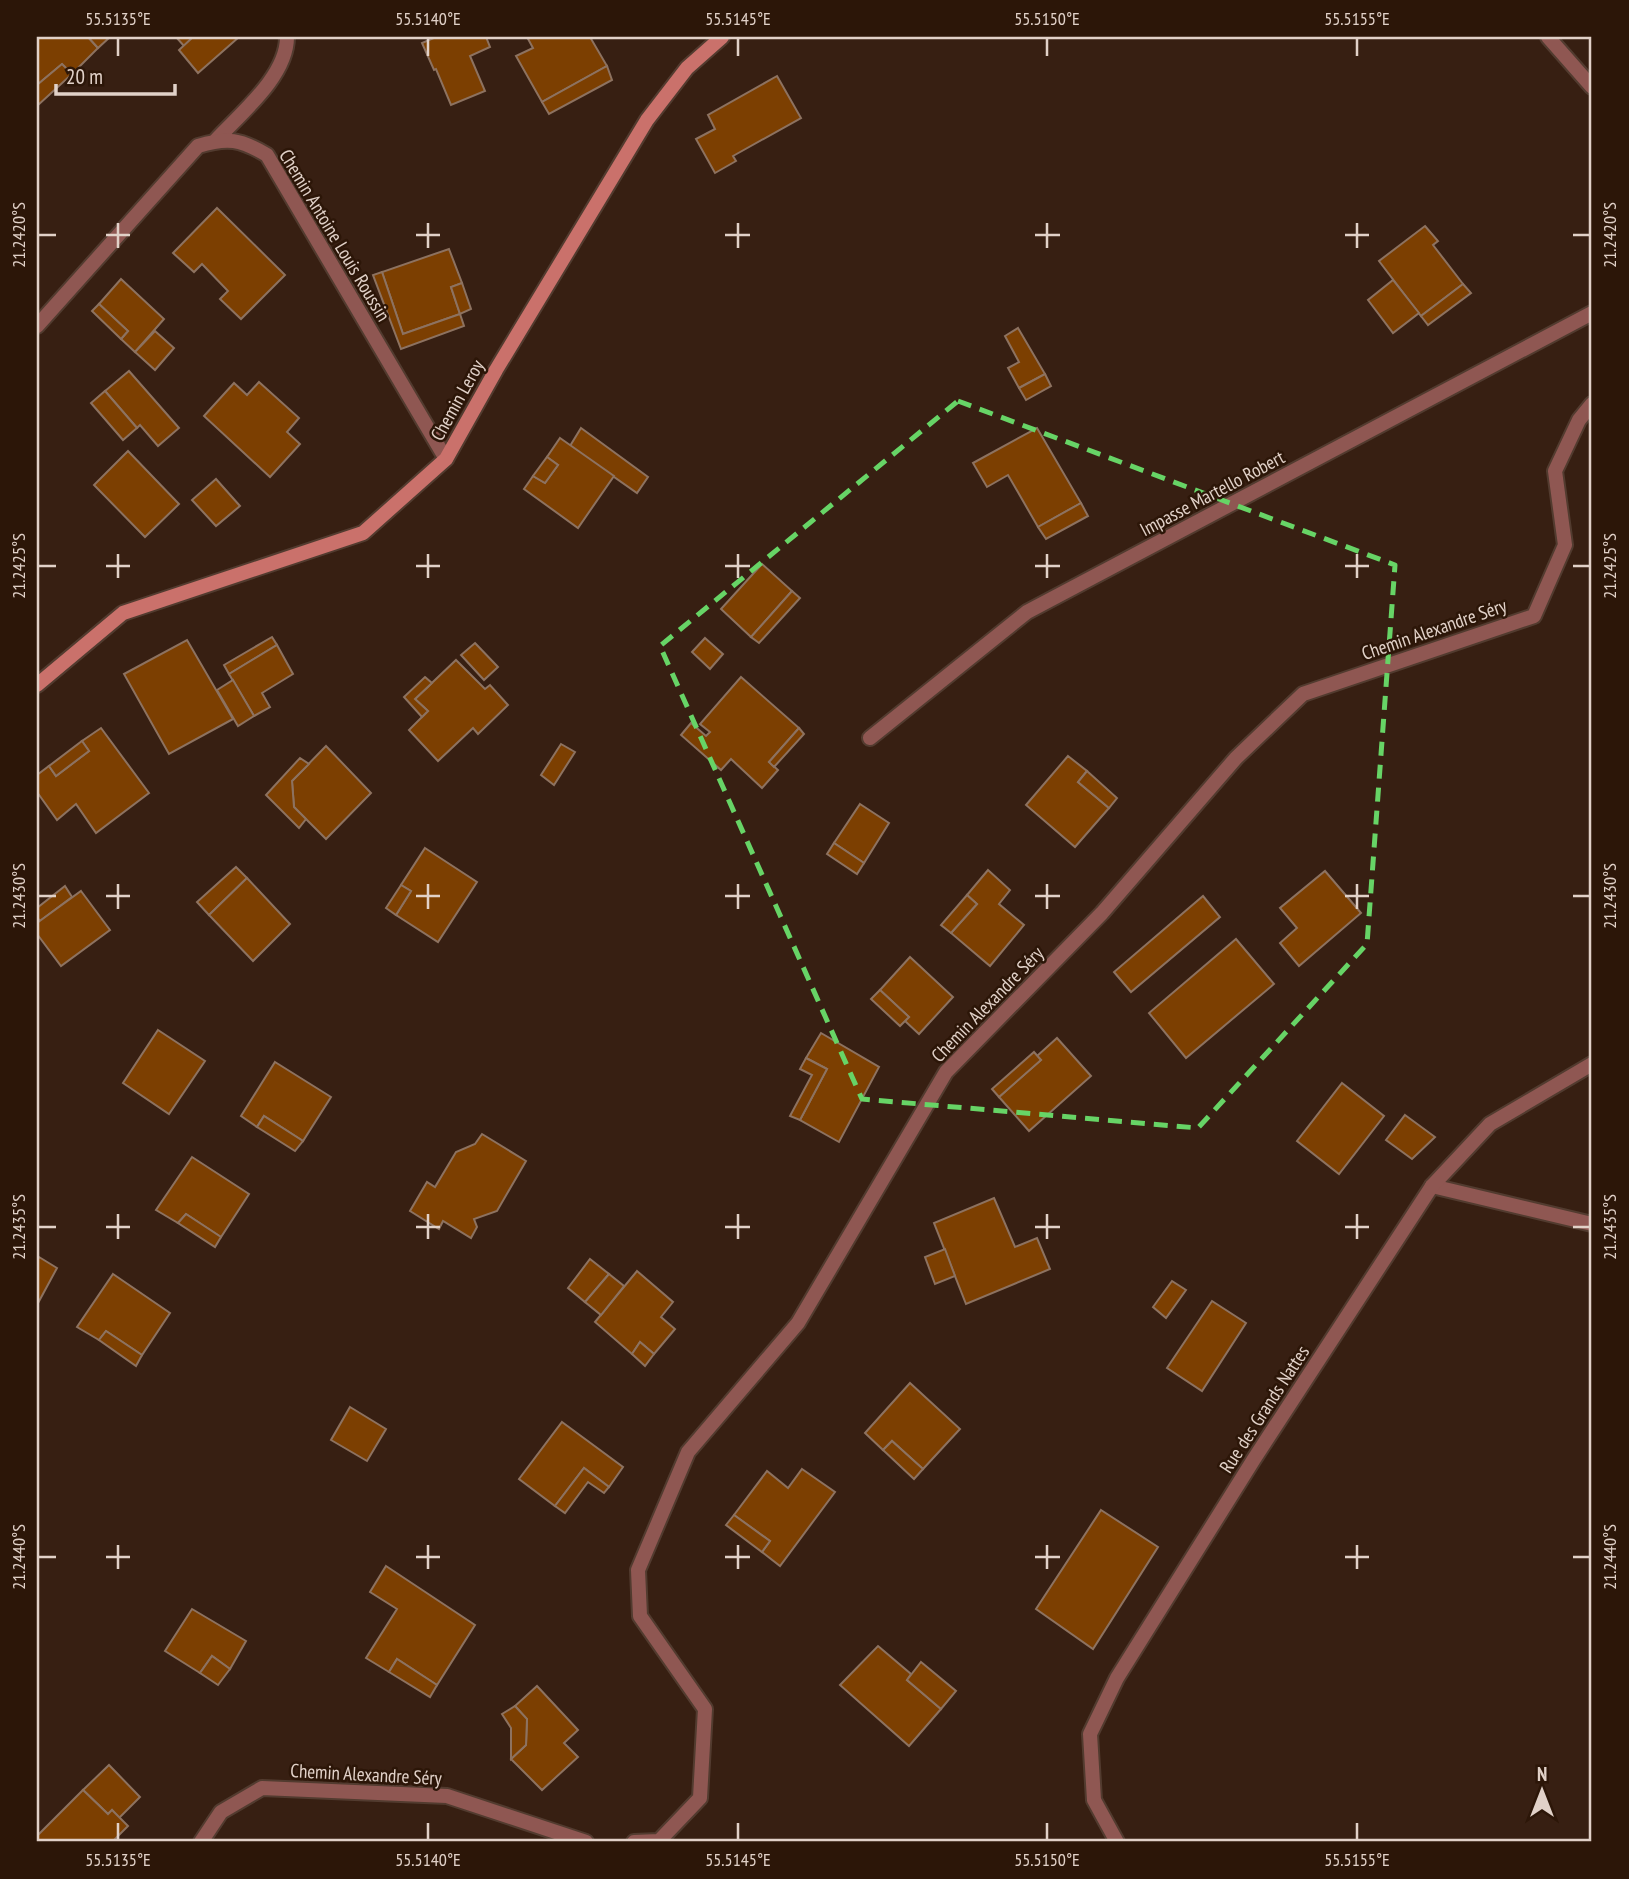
<svg xmlns="http://www.w3.org/2000/svg" width="1629" height="1879" viewBox="0 0 1629 1879" font-family="'PT Sans Narrow',sans-serif">
<style>
.building{fill:#7c3f01;stroke:#8d7260;stroke-width:2}
.lines{fill:none;stroke-linecap:round;stroke-linejoin:round}
.lane-casing{stroke:#523b2f;stroke-width:18}
.street-casing{stroke:#523b2f;stroke-width:18}
.secondary-casing{stroke:#523b2f;stroke-width:18}
.lane{stroke:#8f5752;stroke-width:14}
.street{stroke:#8f5752;stroke-width:14}
.secondary{stroke:#ca716b;stroke-width:14}
.marked{fill:none;stroke:#67d466;stroke-width:5;stroke-dasharray:14 9;stroke-linejoin:round}
.ticks{fill:none;stroke:#e1d1c8;stroke-width:2.5}
.labels{text-anchor:middle;dominant-baseline:central;stroke-width:5;stroke-linejoin:round;paint-order:stroke}
.street-label{font-size:19px;fill:#e1d1c8;stroke:#2c1608}
.neatline{fill:none;stroke:#e1d1c8;stroke-width:2.5}
.ticks-label{font-size:18px;text-anchor:middle;fill:#e1d1c8}
</style>
<rect width="100%" height="100%" fill="#371f12"/>
<!-- building -->
<g class="building">
<path d="M 37,37 L 88,37 L 98,48 L 72,74 L 62,64 L 37,85 Z"/>
<path d="M 88,37 L 110,37 L 98,48 Z"/>
<path d="M 176,37 L 191,37 L 192,38 L 184,46 Z"/>
<path d="M 191,37 L 239,37 L 198,73 L 179,50 L 192,38 Z"/>
<path d="M 436,37 L 486,37 L 490,47 L 470,56 L 485,91 L 451,105 L 436,69 L 434,70 L 422,43 Z"/>
<path d="M 527,37 L 590,37 L 607,66 L 542,102 L 516,56 L 533,48 Z"/>
<path d="M 62,64 L 72,74 L 37,106 L 37,85 Z"/>
<path d="M 607,66 L 612,80 L 549,114 L 542,102 Z"/>
<path d="M 777,76 L 801,118 L 733,156 L 736,161 L 715,173 L 696,139 L 715,129 L 708,115 Z"/>
<path d="M 217,208 L 285,275 L 241,319 L 220,299 L 228,291 L 202,264 L 194,272 L 173,253 Z"/>
<path d="M 1425,226 L 1438,241 L 1433,245 L 1463,284 L 1421,316 L 1379,261 Z"/>
<path d="M 449,249 L 462,283 L 451,287 L 460,314 L 403,334 L 382,272 Z"/>
<path d="M 382,272 L 403,334 L 460,314 L 464,326 L 401,349 L 373,275 Z"/>
<path d="M 121,279 L 164,319 L 135,352 L 121,339 L 128,331 L 99,304 Z"/>
<path d="M 1393,280 L 1419,313 L 1393,333 L 1368,300 Z"/>
<path d="M 462,283 L 471,309 L 460,314 L 451,287 Z"/>
<path d="M 1463,284 L 1471,293 L 1428,325 L 1421,316 Z"/>
<path d="M 99,304 L 128,331 L 121,339 L 92,311 Z"/>
<path d="M 1018,328 L 1045,374 L 1019,388 L 1008,368 L 1019,362 L 1005,336 Z"/>
<path d="M 155,331 L 174,348 L 155,370 L 135,352 Z"/>
<path d="M 129,371 L 179,428 L 158,446 L 140,425 L 137,428 L 105,391 Z"/>
<path d="M 1045,374 L 1051,386 L 1026,400 L 1019,388 Z"/>
<path d="M 259,382 L 299,418 L 287,432 L 300,444 L 270,477 L 204,416 L 234,383 L 247,395 Z"/>
<path d="M 105,391 L 137,428 L 123,440 L 91,403 Z"/>
<path d="M 581,428 L 648,477 L 637,493 L 570,446 Z"/>
<path d="M 1037,428 L 1081,503 L 1038,527 L 1008,475 L 987,487 L 973,463 Z"/>
<path d="M 560,438 L 614,476 L 578,528 L 524,489 L 533,476 L 545,483 L 558,465 L 547,457 Z"/>
<path d="M 128,451 L 179,504 L 145,537 L 94,485 Z"/>
<path d="M 547,457 L 558,465 L 545,483 L 533,476 Z"/>
<path d="M 216,479 L 240,506 L 216,526 L 192,500 Z"/>
<path d="M 1081,503 L 1088,516 L 1046,539 L 1038,527 Z"/>
<path d="M 762,564 L 792,591 L 751,637 L 721,609 Z"/>
<path d="M 792,591 L 800,598 L 759,643 L 751,637 Z"/>
<path d="M 272,637 L 277,645 L 229,674 L 224,665 Z"/>
<path d="M 705,638 L 723,654 L 710,669 L 692,652 Z"/>
<path d="M 187,640 L 233,719 L 169,754 L 124,674 Z"/>
<path d="M 475,643 L 498,667 L 484,680 L 461,655 Z"/>
<path d="M 277,645 L 293,674 L 262,693 L 270,707 L 254,716 L 229,674 Z"/>
<path d="M 456,660 L 485,689 L 490,685 L 508,705 L 478,734 L 473,728 L 438,761 L 409,730 L 428,711 L 415,699 Z"/>
<path d="M 425,677 L 432,683 L 415,699 L 428,711 L 422,717 L 404,697 Z"/>
<path d="M 741,677 L 799,728 L 769,762 L 778,770 L 762,788 L 731,759 L 721,770 L 681,735 L 691,723 L 706,736 L 710,732 L 700,724 Z"/>
<path d="M 233,680 L 254,716 L 238,726 L 217,690 Z"/>
<path d="M 101,728 L 149,793 L 96,833 L 76,804 L 57,820 L 37,792 L 37,775 L 49,766 L 56,776 L 89,751 L 82,741 Z"/>
<path d="M 799,728 L 804,734 L 774,767 L 769,762 Z"/>
<path d="M 82,741 L 89,751 L 56,776 L 49,766 Z"/>
<path d="M 561,744 L 575,752 L 554,785 L 541,775 Z"/>
<path d="M 326,746 L 371,793 L 326,839 L 294,807 L 292,781 Z"/>
<path d="M 1068,756 L 1087,771 L 1078,782 L 1109,808 L 1075,847 L 1026,805 Z"/>
<path d="M 300,758 L 309,764 L 292,781 L 294,807 L 306,819 L 299,828 L 266,795 Z"/>
<path d="M 1087,771 L 1117,798 L 1109,808 L 1078,782 Z"/>
<path d="M 860,804 L 889,823 L 864,863 L 834,843 Z"/>
<path d="M 834,843 L 864,863 L 857,874 L 827,854 Z"/>
<path d="M 425,848 L 477,882 L 438,942 L 396,915 L 411,891 L 401,885 Z"/>
<path d="M 236,867 L 247,878 L 209,915 L 197,902 Z"/>
<path d="M 988,870 L 1010,890 L 999,904 L 1024,925 L 990,966 L 951,933 L 977,904 L 967,895 Z"/>
<path d="M 1325,871 L 1361,913 L 1299,966 L 1280,943 L 1297,928 L 1280,908 Z"/>
<path d="M 247,878 L 290,924 L 253,961 L 209,915 Z"/>
<path d="M 401,885 L 411,891 L 396,915 L 386,908 Z"/>
<path d="M 65,886 L 72,897 L 40,921 L 37,917 L 37,908 Z"/>
<path d="M 81,891 L 110,930 L 61,966 L 37,934 L 37,923 Z"/>
<path d="M 967,895 L 977,904 L 951,933 L 941,925 Z"/>
<path d="M 1203,896 L 1220,917 L 1131,992 L 1114,972 Z"/>
<path d="M 1236,939 L 1274,984 L 1186,1058 L 1149,1013 Z"/>
<path d="M 910,957 L 953,997 L 919,1034 L 905,1021 L 909,1017 L 880,990 Z"/>
<path d="M 880,990 L 909,1017 L 900,1026 L 871,999 Z"/>
<path d="M 158,1030 L 205,1061 L 169,1114 L 123,1083 Z"/>
<path d="M 821,1033 L 879,1067 L 839,1142 L 800,1120 L 827,1069 L 806,1058 Z"/>
<path d="M 1057,1038 L 1091,1076 L 1029,1131 L 999,1097 L 1041,1060 L 1037,1056 Z"/>
<path d="M 1034,1052 L 1041,1060 L 999,1097 L 992,1089 Z"/>
<path d="M 806,1058 L 827,1069 L 800,1120 L 790,1116 L 812,1075 L 800,1069 Z"/>
<path d="M 275,1062 L 331,1097 L 303,1141 L 264,1116 L 257,1127 L 241,1116 Z"/>
<path d="M 1342,1083 L 1384,1116 L 1339,1174 L 1297,1141 Z"/>
<path d="M 1405,1115 L 1435,1137 L 1412,1159 L 1386,1140 Z"/>
<path d="M 264,1116 L 303,1141 L 295,1151 L 257,1127 Z"/>
<path d="M 482,1134 L 526,1161 L 497,1211 L 474,1219 L 477,1227 L 471,1238 L 443,1221 L 439,1229 L 410,1211 L 427,1182 L 435,1187 L 456,1152 L 475,1144 Z"/>
<path d="M 192,1157 L 249,1194 L 221,1237 L 186,1214 L 178,1223 L 156,1210 Z"/>
<path d="M 994,1198 L 1015,1247 L 1037,1238 L 1050,1269 L 966,1304 L 934,1223 Z"/>
<path d="M 186,1214 L 221,1237 L 215,1247 L 178,1223 Z"/>
<path d="M 945,1249 L 955,1276 L 935,1284 L 925,1257 Z"/>
<path d="M 39,1257 L 57,1268 L 37,1305 L 37,1261 Z"/>
<path d="M 590,1259 L 609,1274 L 585,1302 L 568,1288 Z"/>
<path d="M 637,1271 L 673,1302 L 661,1317 L 675,1329 L 654,1354 L 640,1342 L 632,1354 L 595,1322 Z"/>
<path d="M 113,1274 L 170,1313 L 142,1355 L 106,1331 L 99,1340 L 77,1327 Z"/>
<path d="M 609,1274 L 624,1286 L 601,1315 L 585,1302 Z"/>
<path d="M 1172,1281 L 1186,1290 L 1166,1318 L 1153,1307 Z"/>
<path d="M 1212,1301 L 1246,1323 L 1202,1391 L 1167,1368 Z"/>
<path d="M 106,1331 L 142,1355 L 136,1366 L 99,1340 Z"/>
<path d="M 640,1342 L 654,1354 L 645,1366 L 632,1354 Z"/>
<path d="M 910,1383 L 960,1429 L 923,1469 L 892,1441 L 883,1450 L 865,1433 Z"/>
<path d="M 350,1407 L 386,1429 L 367,1461 L 331,1440 Z"/>
<path d="M 562,1422 L 623,1467 L 609,1487 L 584,1468 L 555,1506 L 519,1479 Z"/>
<path d="M 892,1441 L 923,1469 L 914,1479 L 883,1450 Z"/>
<path d="M 584,1468 L 609,1487 L 604,1493 L 588,1482 L 565,1513 L 555,1506 Z"/>
<path d="M 802,1469 L 835,1492 L 780,1566 L 762,1552 L 770,1541 L 734,1515 L 767,1471 L 788,1488 Z"/>
<path d="M 1101,1510 L 1158,1547 L 1093,1649 L 1036,1609 Z"/>
<path d="M 734,1515 L 770,1541 L 762,1552 L 726,1525 Z"/>
<path d="M 386,1566 L 475,1625 L 437,1685 L 397,1659 L 389,1672 L 366,1658 L 397,1609 L 370,1592 Z"/>
<path d="M 192,1609 L 246,1641 L 230,1669 L 212,1656 L 200,1673 L 165,1651 Z"/>
<path d="M 878,1646 L 911,1674 L 907,1680 L 941,1709 L 909,1746 L 840,1685 Z"/>
<path d="M 212,1656 L 230,1669 L 218,1685 L 200,1673 Z"/>
<path d="M 397,1659 L 437,1685 L 430,1697 L 389,1672 Z"/>
<path d="M 921,1662 L 956,1691 L 941,1709 L 907,1680 Z"/>
<path d="M 537,1686 L 578,1730 L 564,1743 L 578,1757 L 542,1790 L 511,1759 L 526,1745 L 527,1719 L 515,1706 Z"/>
<path d="M 515,1706 L 527,1719 L 526,1745 L 511,1759 L 511,1728 L 502,1714 Z"/>
<path d="M 109,1765 L 140,1797 L 119,1818 L 112,1810 L 108,1814 L 83,1790 Z"/>
<path d="M 83,1790 L 108,1814 L 112,1810 L 128,1826 L 112,1842 L 37,1842 L 37,1836 Z"/>
</g>
<g class="lines">
<!-- lane casing -->
<g class="lane-casing">
<path id="lane" d="M 216,140 C 241,113 287,76 287,37"/>
</g>
<!-- street casing -->
<g class="street-casing">
<g id="street">
<path d="M 1548,37 L 1592,87"/>
<path d="M 37,326 L 198,146 C 228,137 240,139 267,155 L 446,459"/>
<path d="M 870,738 L 1027,612 L 1592,313"/>
<path d="M 1432,1186 L 1592,1224"/>
<path d="M 201,1842 L 221,1812 L 262,1788 L 447,1796 L 586,1842"/>
<path d="M 634,1842 L 659,1841 L 700,1798 L 705,1709 L 640,1616 L 638,1570 L 688,1452 L 798,1323 L 946,1072 L 1102,913 L 1236,758 L 1303,694 L 1534,616 L 1565,545 L 1555,471 L 1579,420 L 1592,404"/>
<path d="M 1117,1842 L 1094,1800 L 1090,1734 L 1117,1678 L 1254,1459 L 1432,1186 L 1490,1124 L 1592,1064"/>
</g>
</g>
<!-- secondary casing -->
<g class="secondary-casing">
<path id="secondary" d="M 37,685 L 123,613 L 363,533 L 446,459 L 496,370 L 647,120 L 687,68 L 722,37"/>
</g>
<!-- lane -->
<use href="#lane" class="lane"/>
<!-- street -->
<use href="#street" class="street"/>
<!-- secondary -->
<use href="#secondary" class="secondary"/>
</g>
<!-- marked area -->
<path class="marked" d="M 958,401 L 1395,565 L 1367,944 L 1198,1128 L 862,1099 L 660,646 Z"/>
<!-- ticks -->
<path class="ticks" d="M 118,38 L 118,56M 428,38 L 428,56M 738,38 L 738,56M 1047,38 L 1047,56M 1357,38 L 1357,56M 118,223 L 118,248M 428,223 L 428,248M 738,223 L 738,248M 1047,223 L 1047,248M 1357,223 L 1357,248M 38,235 L 56,235M 106,235 L 130,235M 416,235 L 440,235M 725,235 L 750,235M 1035,235 L 1060,235M 1345,235 L 1369,235M 1573,235 L 1590,235M 118,554 L 118,578M 428,554 L 428,578M 738,554 L 738,578M 1047,554 L 1047,578M 1357,554 L 1357,578M 38,566 L 56,566M 106,566 L 130,566M 416,566 L 440,566M 725,566 L 750,566M 1035,566 L 1060,566M 1345,566 L 1369,566M 1573,566 L 1590,566M 118,884 L 118,909M 428,884 L 428,909M 738,884 L 738,909M 1047,884 L 1047,909M 1357,884 L 1357,909M 38,896 L 56,896M 106,896 L 130,896M 416,896 L 440,896M 725,896 L 750,896M 1035,896 L 1060,896M 1345,896 L 1369,896M 1573,896 L 1590,896M 118,1214 L 118,1239M 428,1214 L 428,1239M 738,1214 L 738,1239M 1047,1214 L 1047,1239M 1357,1214 L 1357,1239M 38,1227 L 56,1227M 106,1227 L 130,1227M 416,1227 L 440,1227M 725,1227 L 750,1227M 1035,1227 L 1060,1227M 1345,1227 L 1369,1227M 1573,1227 L 1590,1227M 118,1545 L 118,1569M 428,1545 L 428,1569M 738,1545 L 738,1569M 1047,1545 L 1047,1569M 1357,1545 L 1357,1569M 38,1557 L 56,1557M 106,1557 L 130,1557M 416,1557 L 440,1557M 725,1557 L 750,1557M 1035,1557 L 1060,1557M 1345,1557 L 1369,1557M 1573,1557 L 1590,1557M 118,1823 L 118,1840M 428,1823 L 428,1840M 738,1823 L 738,1840M 1047,1823 L 1047,1840M 1357,1823 L 1357,1840"/>
<g class="labels">
<!-- street labels -->
<g class="street-label">
<text transform="translate(335 235) rotate(59)">Chemin Antoine Louis Roussin</text>
<text transform="translate(457 400) rotate(-61)">Chemin Leroy</text>
<text transform="translate(1212 493) rotate(-28)">Impasse Martello Robert</text>
<text transform="translate(1434 629) rotate(-19)">Chemin Alexandre Séry</text>
<text transform="translate(987 1004) rotate(-46)">Chemin Alexandre Séry</text>
<text transform="translate(1264 1409) rotate(-57)">Rue des Grands Nattes</text>
<text transform="translate(366 1774) rotate(3)">Chemin Alexandre Séry</text>
</g>
</g>
<!-- border -->
<rect width="1629" height="1879" fill="none" stroke="#2c1608" stroke-width="77"/>
<!-- north arrow -->
<g transform="translate(1542 1791)" stroke="#2c1608" stroke-width="5" paint-order="stroke">
<path d="M0-5L12 26L0 18L-12 26Z" fill="#e1d1c8"/>
<text y="-10" font-size="19" font-weight="bold" text-anchor="middle" fill="#e1d1c8">N</text>
</g>
<!-- scale -->
<path d="M56 84v10h119v-10" fill="none" stroke="#e1d1c8" stroke-width="3.5"/>
<text x="66" y="84" font-size="21" fill="#e1d1c8" stroke="#2c1608" stroke-width="5" paint-order="stroke">20 m</text>
<rect x="38" y="38" width="1552" height="1802" class="neatline"/>
<g class="ticks-label">
<text x="118" y="25">55.5135°E</text>
<text x="428" y="25">55.5140°E</text>
<text x="738" y="25">55.5145°E</text>
<text x="1047" y="25">55.5150°E</text>
<text x="1357" y="25">55.5155°E</text>
<text transform="translate(19 235) rotate(-90)" y="6">21.2420°S</text>
<text transform="translate(1610 235) rotate(-90)" y="6">21.2420°S</text>
<text transform="translate(19 566) rotate(-90)" y="6">21.2425°S</text>
<text transform="translate(1610 566) rotate(-90)" y="6">21.2425°S</text>
<text transform="translate(19 896) rotate(-90)" y="6">21.2430°S</text>
<text transform="translate(1610 896) rotate(-90)" y="6">21.2430°S</text>
<text transform="translate(19 1227) rotate(-90)" y="6">21.2435°S</text>
<text transform="translate(1610 1227) rotate(-90)" y="6">21.2435°S</text>
<text transform="translate(19 1557) rotate(-90)" y="6">21.2440°S</text>
<text transform="translate(1610 1557) rotate(-90)" y="6">21.2440°S</text>
<text x="118" y="1866">55.5135°E</text>
<text x="428" y="1866">55.5140°E</text>
<text x="738" y="1866">55.5145°E</text>
<text x="1047" y="1866">55.5150°E</text>
<text x="1357" y="1866">55.5155°E</text>
</g>
</svg>
